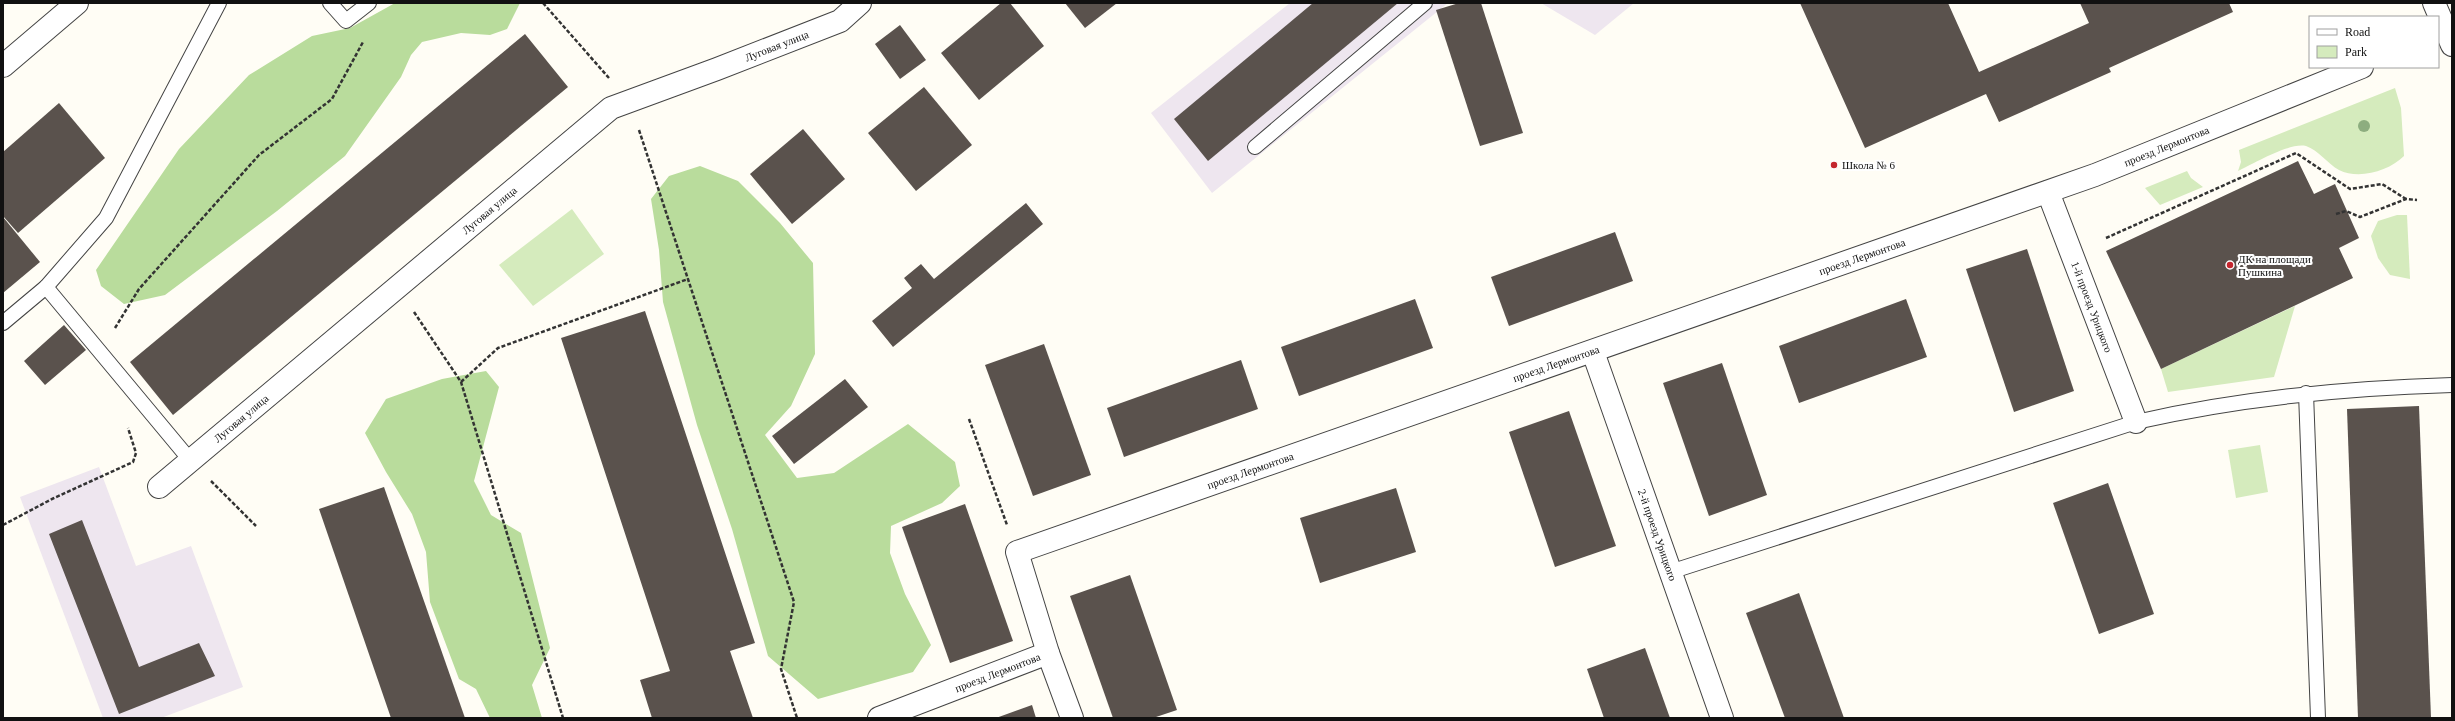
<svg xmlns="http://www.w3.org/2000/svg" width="2455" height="721" viewBox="0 0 2455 721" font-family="'Times New Roman',serif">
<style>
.industrial{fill:#eee6ef}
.green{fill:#d5ebbd}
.forest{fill:#b9dc9c}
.building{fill:#5a524d}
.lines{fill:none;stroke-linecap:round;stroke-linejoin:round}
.service-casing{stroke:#444;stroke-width:16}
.minor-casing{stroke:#444;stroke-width:24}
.path{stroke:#333;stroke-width:2.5;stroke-dasharray:4 2;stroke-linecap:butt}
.service{stroke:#fff;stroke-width:14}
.minor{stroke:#fff;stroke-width:22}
.tree{fill:#8dad7f}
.poi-dot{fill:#c4262e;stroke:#fff;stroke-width:1.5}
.labels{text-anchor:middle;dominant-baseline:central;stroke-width:4;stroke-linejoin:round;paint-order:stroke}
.street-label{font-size:11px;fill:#111;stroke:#fff}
.poi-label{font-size:11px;fill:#111;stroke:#fff;text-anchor:start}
</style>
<rect width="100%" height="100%" fill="#fffdf5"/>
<!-- industrial -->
<g class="industrial">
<path d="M 1290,3 L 1448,3 L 1212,193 L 1151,113 Z"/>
<path d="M 1541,3 L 1634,3 L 1595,35 Z"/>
<path d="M 99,467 L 136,566 L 191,546 L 243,687 L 161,718 L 103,718 L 20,497 Z"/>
</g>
<!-- green -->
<g class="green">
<path d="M 2395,88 L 2401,108 L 2404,156 C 2389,171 2359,180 2339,170 C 2328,164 2318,150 2306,146 C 2290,142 2253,164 2238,171 L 2241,162 L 2239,150 Z"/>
<path d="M 2187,171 L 2191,178 L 2203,187 L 2160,205 L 2145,188 Z"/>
<path d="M 572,209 L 604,254 L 533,306 L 499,265 Z"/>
<path d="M 2397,215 L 2407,215 L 2410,279 L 2390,275 L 2378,258 L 2371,236 L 2378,221 Z"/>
<path d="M 2295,306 L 2274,377 L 2168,392 L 2161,369 Z"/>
<path d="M 2260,445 L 2268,492 L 2236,498 L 2228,450 Z"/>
</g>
<!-- forest -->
<g class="forest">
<path d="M 395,3 L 520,3 L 507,29 L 490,35 L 461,33 L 422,42 L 411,55 L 401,77 L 345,156 L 277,211 L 165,295 L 124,304 L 101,286 L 96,270 L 179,149 L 249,75 L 312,36 L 350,28 Z"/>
<path d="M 700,166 L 738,181 L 780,223 L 813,263 L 815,354 L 791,406 L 765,435 L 797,478 L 834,473 L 908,424 L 955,462 L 960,486 L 942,503 L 891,526 L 890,553 L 905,594 L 931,645 L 913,672 L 818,699 L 768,656 L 732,529 L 697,425 L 663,302 L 659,250 L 651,199 L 669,176 Z"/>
<path d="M 486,371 L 499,387 L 474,481 L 491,515 L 521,533 L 550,648 L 532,685 L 542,718 L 490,718 L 476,689 L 459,679 L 430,602 L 426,552 L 412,514 L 386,472 L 365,433 L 386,399 L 442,379 Z"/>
</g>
<!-- building -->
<g class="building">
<path d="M 1001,3 L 1010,3 L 1044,46 L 979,100 L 941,53 Z"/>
<path d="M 1065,3 L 1117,3 L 1085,28 Z"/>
<path d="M 1313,3 L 1398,3 L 1208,161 L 1174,119 Z"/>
<path d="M 1459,3 L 1481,3 L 1523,133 L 1480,146 L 1436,10 Z"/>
<path d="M 1800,3 L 1948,3 L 1979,72 L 2089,23 L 2080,3 L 2229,3 L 2233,12 L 2109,68 L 2111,72 L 1999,122 L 1986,94 L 1865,148 Z"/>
<path d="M 900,25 L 926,60 L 900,79 L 875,44 Z"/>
<path d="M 525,34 L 568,87 L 173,415 L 130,362 Z"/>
<path d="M 924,87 L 972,145 L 916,191 L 868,133 Z"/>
<path d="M 59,103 L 105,158 L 18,233 L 3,216 L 3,152 Z"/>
<path d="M 803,129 L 845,179 L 792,224 L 750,174 Z"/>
<path d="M 2298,161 L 2314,194 L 2335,184 L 2359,238 L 2339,248 L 2353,278 L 2161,369 L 2106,251 Z"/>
<path d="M 1026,203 L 1043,224 L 893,347 L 872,321 L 912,288 L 904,278 L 921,264 L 934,279 Z"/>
<path d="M 3,217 L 40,262 L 3,293 Z"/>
<path d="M 1615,232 L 1633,281 L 1509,326 L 1491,277 Z"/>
<path d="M 2027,249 L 2074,391 L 2014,412 L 1966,269 Z"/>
<path d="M 1415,299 L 1433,348 L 1299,396 L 1281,347 Z"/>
<path d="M 1906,299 L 1927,357 L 1799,403 L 1779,346 Z"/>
<path d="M 645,311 L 755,643 L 730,651 L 753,718 L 652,718 L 640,680 L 670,671 L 561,338 Z"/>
<path d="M 64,325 L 86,350 L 45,385 L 24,361 Z"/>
<path d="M 1044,344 L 1091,475 L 1033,496 L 985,365 Z"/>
<path d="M 1241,360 L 1258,409 L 1124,457 L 1107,408 Z"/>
<path d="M 1722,363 L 1767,495 L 1709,516 L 1663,383 Z"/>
<path d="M 845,379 L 868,407 L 794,464 L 772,436 Z"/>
<path d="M 2419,406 L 2431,718 L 2358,718 L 2347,409 Z"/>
<path d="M 1569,411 L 1616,546 L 1555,567 L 1509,432 Z"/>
<path d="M 2108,483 L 2154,614 L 2099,634 L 2053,503 Z"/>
<path d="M 384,487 L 465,718 L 391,718 L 319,509 Z"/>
<path d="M 1396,488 L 1416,552 L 1320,583 L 1300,518 Z"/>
<path d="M 965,504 L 1013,641 L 950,663 L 902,527 Z"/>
<path d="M 82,520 L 139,667 L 199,643 L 215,676 L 119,714 L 49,534 Z"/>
<path d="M 1130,575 L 1177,710 L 1153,718 L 1113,718 L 1070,596 Z"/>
<path d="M 1799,593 L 1844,718 L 1785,718 L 1746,613 Z"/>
<path d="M 1645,648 L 1670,718 L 1604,718 L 1587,669 Z"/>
<path d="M 1032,705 L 1036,718 L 996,718 Z"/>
</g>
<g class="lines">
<!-- service casing -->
<g class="service-casing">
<g id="service">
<path d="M 330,3 L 346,21 L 369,3"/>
<path d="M 1255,147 L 1425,3"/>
<path d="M 46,287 L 190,460"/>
<path d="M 3,323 L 46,287 L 106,218 L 219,3"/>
<path d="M 2306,393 L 2318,718"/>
<path d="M 1670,572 L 2136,422 C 2240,398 2346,388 2452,385"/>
</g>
</g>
<!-- minor casing -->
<g class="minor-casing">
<g id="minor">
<path d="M 2434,3 L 2452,45"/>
<path d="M 3,66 L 77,3"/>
<path id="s1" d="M 2048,192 L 2136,422"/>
<path id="s2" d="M 1593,352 L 1722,718"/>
<path id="s3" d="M 159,487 L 611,108 L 717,69 L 840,21 L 860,3"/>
<path id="s4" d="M 879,718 L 1048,653"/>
<path id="s5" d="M 1072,718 L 1048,653 L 1017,552 L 2095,175 L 2362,67"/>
</g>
</g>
<!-- path -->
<g class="path">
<path d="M 543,3 L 609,78"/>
<path d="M 639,130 L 794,602 L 781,669 L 797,718"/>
<path d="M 2336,214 L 2346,211 L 2360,217 L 2406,199 L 2417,200"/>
<path d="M 2106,238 L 2296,153 L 2350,189 L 2382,184 L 2406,199"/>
<path d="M 414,312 L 461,382 L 563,718"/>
<path d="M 115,328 L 139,289 L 259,155 L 332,99 L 363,42"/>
<path d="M 461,382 L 498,348 L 688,279"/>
<path d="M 969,419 L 1007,525"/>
<path d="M 211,481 L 256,526"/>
<path d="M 3,525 L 52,499 L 133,462 L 136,453 L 128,428"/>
</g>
<!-- service -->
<use href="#service" class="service"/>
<!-- minor -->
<use href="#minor" class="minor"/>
</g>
<!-- trees -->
<circle class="tree" cx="2364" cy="126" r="6"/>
<!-- markers -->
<g class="poi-dot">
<circle cx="1834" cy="165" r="4"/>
<circle cx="2230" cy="265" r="4"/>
</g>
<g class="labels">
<!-- street labels -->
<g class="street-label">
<text stroke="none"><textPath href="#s3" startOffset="767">Луговая улица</textPath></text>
<text stroke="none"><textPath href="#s5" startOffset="1394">проезд Лермонтова</textPath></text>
<text stroke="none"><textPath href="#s3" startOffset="431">Луговая улица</textPath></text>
<text stroke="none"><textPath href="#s5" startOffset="1070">проезд Лермонтова</textPath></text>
<text stroke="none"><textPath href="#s1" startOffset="123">1-й проезд Урицкого</textPath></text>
<text stroke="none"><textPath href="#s5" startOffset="746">проезд Лермонтова</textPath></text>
<text stroke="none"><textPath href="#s3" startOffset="107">Луговая улица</textPath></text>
<text stroke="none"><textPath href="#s5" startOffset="422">проезд Лермонтова</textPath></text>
<text stroke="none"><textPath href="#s2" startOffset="194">2-й проезд Урицкого</textPath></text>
<text stroke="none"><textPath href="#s4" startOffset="127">проезд Лермонтова</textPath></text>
</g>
<!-- poi labels -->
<g class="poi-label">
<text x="1842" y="165">Школа № 6</text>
<text x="2238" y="259">ДК на площади<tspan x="2238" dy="13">Пушкина</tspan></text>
</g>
</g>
<!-- border -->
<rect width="2455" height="721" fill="none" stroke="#111111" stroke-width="8"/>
<!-- legend -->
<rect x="2309" y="16" width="130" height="52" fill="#ffffff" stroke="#a0a0a0"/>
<rect x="2317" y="29" width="20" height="6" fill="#ffffff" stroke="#a0a0a0"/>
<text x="2345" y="36" font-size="12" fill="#111111">Road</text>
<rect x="2317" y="46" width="20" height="12" fill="#d5ebbd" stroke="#a0a0a0"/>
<text x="2345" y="56" font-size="12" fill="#111111">Park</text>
</svg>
